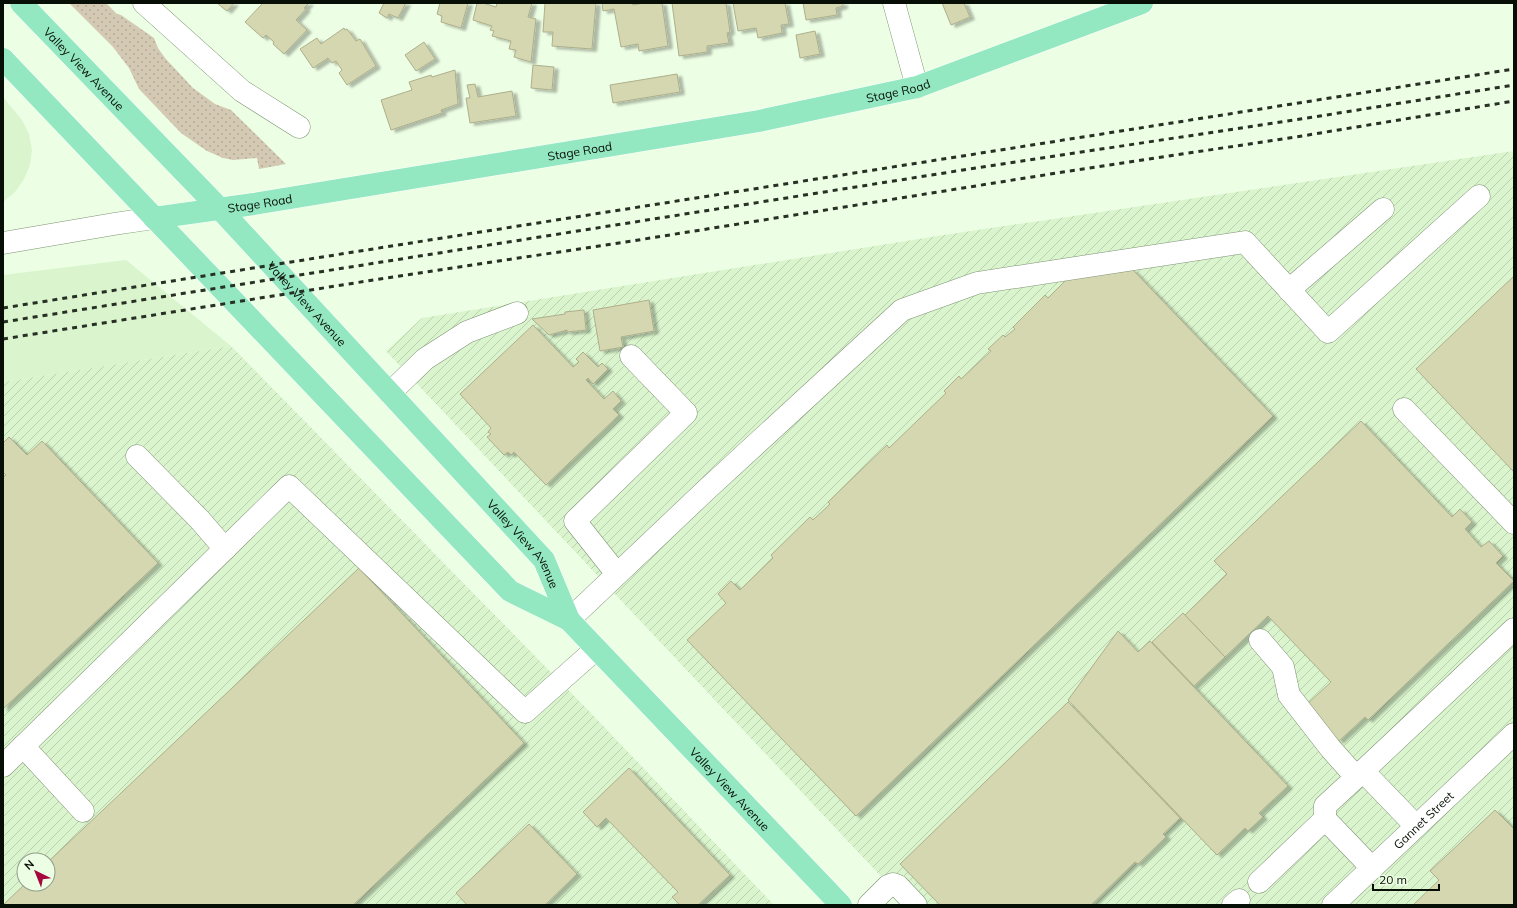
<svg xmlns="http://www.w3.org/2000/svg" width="1517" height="908" viewBox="0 0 1517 908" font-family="Mulish,sans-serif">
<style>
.built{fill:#daf5cd}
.industrial{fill:url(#industrial-furrows);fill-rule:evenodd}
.grass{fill:url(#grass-dots)}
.building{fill:#d5d7b1;stroke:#adaf8b;filter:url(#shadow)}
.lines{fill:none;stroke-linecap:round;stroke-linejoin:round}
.minor-casing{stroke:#7f9375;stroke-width:23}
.major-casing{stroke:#fff;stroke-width:23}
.minor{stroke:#fff;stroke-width:22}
.major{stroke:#93e8c2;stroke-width:22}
.rail{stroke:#283025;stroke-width:3;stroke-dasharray:5 5;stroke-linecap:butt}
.labels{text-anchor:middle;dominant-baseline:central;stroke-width:3;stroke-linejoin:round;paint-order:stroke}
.street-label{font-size:12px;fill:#070e05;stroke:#ecfee3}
</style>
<defs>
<pattern id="industrial-furrows" width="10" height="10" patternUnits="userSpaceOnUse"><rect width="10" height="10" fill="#daf5cd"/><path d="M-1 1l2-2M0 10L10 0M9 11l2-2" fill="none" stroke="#bad1af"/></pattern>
<pattern id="grass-dots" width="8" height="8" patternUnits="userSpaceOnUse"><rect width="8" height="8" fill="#d4c9b3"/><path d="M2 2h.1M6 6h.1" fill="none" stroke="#b4ab98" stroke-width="1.8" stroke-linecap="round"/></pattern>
<filter id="shadow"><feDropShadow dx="4.5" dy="2.5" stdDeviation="1" flood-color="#0004"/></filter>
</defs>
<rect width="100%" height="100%" fill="#ecfee3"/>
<!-- built -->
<g class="built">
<path d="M 3,97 L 22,120 L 29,134 L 32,150 L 30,165 L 24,179 L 15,192 L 3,202 Z"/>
<path d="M 126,260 L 231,346 L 3,382 L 3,275 Z"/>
</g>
<!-- industrial -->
<g class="industrial">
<path d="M 1514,151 L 1514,905 L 908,905 L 386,351 L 422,318 L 944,235 Z"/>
<path d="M 231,346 L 585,707 L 774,905 L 3,905 L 3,382 ZM 24,860 L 48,860 L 48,884 L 24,884 Z"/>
</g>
<!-- grass -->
<path class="grass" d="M 69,3 L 106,3 L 117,14 L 121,15 L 154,38 L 158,48 L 165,58 L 193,88 L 215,104 L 231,110 L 286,164 L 259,169 L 257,158 L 233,160 L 223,158 L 207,151 L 181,133 L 139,89 L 129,68 L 113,47 Z"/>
<!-- building -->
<g class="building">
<path d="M 217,3 L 234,3 L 227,11 Z"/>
<path d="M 263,3 L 309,3 L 304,8 L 306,9 L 296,20 L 307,30 L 284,54 L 273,44 L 274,42 L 266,35 L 263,38 L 245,22 Z"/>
<path d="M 384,3 L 406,3 L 398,18 L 389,14 L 387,18 L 379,13 Z"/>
<path d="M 440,3 L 468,3 L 461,28 L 441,22 L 442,16 L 437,14 Z"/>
<path d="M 477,3 L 483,3 L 496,7 L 497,3 L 532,3 L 528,17 L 536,19 L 531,62 L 514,57 L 516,50 L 509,49 L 511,41 L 492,36 L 494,31 L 490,30 L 492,26 L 473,20 Z"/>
<path d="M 545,3 L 596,3 L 592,49 L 552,46 L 553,32 L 543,32 Z"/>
<path d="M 602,3 L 632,3 L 633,5 L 644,3 L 662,3 L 668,46 L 639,51 L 638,44 L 621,47 L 614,9 L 603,11 Z"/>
<path d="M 672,3 L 726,3 L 730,32 L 727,33 L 729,43 L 707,46 L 707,52 L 679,56 Z"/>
<path d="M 733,3 L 785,3 L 789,24 L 781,25 L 782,33 L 758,38 L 756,28 L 738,31 Z"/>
<path d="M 803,3 L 843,3 L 843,6 L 836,8 L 837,15 L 806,20 Z"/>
<path d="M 942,3 L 964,3 L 970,17 L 951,25 Z"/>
<path d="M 344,28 L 345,30 L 347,29 L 356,41 L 360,39 L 376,66 L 347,85 L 339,73 L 342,70 L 336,61 L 332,63 L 328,58 L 313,68 L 300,49 L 317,38 L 321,44 Z"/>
<path d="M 815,31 L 820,54 L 800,58 L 796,35 Z"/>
<path d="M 424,42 L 435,59 L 416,71 L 405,55 Z"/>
<path d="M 533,65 L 554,67 L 552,90 L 531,88 Z"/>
<path d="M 455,70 L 458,104 L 441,110 L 442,113 L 391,130 L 381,100 L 412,90 L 409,82 L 431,75 L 432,77 Z"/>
<path d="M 677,74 L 680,92 L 613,103 L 610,85 Z"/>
<path d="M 475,84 L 478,97 L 512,91 L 516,116 L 470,123 L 466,98 L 470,98 L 467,85 Z"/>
<path d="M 1133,270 L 1273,416 L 856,816 L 687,640 L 726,603 L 718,594 L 731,581 L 740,590 L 773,558 L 771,555 L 810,517 L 813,520 L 830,504 L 828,502 L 887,445 L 889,448 L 946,393 L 944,391 L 959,376 L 961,379 L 991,351 L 988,349 L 1003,335 L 1005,337 L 1015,329 L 1013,327 L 1045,295 L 1048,298 L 1067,279 Z"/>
<path d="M 1514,276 L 1514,472 L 1416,369 Z"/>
<path d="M 649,300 L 654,331 L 621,337 L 623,347 L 600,351 L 593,310 Z"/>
<path d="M 584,310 L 586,330 L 567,332 L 567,330 L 549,335 L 532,319 L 565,314 L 565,312 Z"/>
<path d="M 533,325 L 573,367 L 579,362 L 576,359 L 583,352 L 598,367 L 602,363 L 608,369 L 593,384 L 588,378 L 586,380 L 604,399 L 613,391 L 621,401 L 613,409 L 619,415 L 546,485 L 514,452 L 511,455 L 508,452 L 504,455 L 487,437 L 491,434 L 488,432 L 491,428 L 460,394 Z"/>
<path d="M 1361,421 L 1452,517 L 1460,509 L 1472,522 L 1465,529 L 1481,547 L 1489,541 L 1503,556 L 1496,563 L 1514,581 L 1368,720 L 1365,717 L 1339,741 L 1305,706 L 1331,682 L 1268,616 L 1225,657 L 1185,615 L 1227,574 L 1214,561 Z"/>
<path d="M 9,437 L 27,455 L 42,441 L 158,563 L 3,709 L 3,477 L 6,475 L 3,472 L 3,443 Z"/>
<path d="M 359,568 L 524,743 L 353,905 L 3,905 L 25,884 L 48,884 L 48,862 Z"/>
<path d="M 1183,613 L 1225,657 L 1194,686 L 1152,642 Z"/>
<path d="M 1118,631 L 1138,652 L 1150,641 L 1288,786 L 1259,813 L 1263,817 L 1248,831 L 1245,828 L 1217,855 L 1068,700 Z"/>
<path d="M 1068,702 L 1180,818 L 1163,834 L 1166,837 L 1138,864 L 1135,862 L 1091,905 L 940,905 L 900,864 Z"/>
<path d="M 629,768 L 730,875 L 698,905 L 680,905 L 672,897 L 678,892 L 606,818 L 597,827 L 583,812 Z"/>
<path d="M 1495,810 L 1514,829 L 1514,905 L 1413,905 L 1439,880 L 1430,871 Z"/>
<path d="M 529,824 L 577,874 L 545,905 L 467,905 L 456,893 Z"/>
</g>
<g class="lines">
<!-- minor casing -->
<g class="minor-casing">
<g id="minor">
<path d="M 144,3 L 242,91 L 299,127"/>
<path d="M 894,3 L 917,87"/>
<path d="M 3,243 L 114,224 L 154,218"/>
<path d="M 1289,290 L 1383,209"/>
<path d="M 390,393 L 425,359 L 467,332 L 517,313"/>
<path d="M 1404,409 L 1514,523"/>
<path d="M 137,456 L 200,520 L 225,549"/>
<path d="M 617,574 L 575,521 L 686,413 L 631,356"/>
<path d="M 569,620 L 705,491 L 902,310 L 977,283 L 1245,242 L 1328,332 L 1479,196"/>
<path d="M 1260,640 L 1283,667 L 1289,695 L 1331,749 L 1356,777"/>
<path d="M 23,746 L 83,811"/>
<path d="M 3,766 L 289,486 L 525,712 L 596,649"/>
<path d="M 1363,771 L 1514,629"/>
<path d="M 1325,819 L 1325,806 L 1363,771 L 1416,826"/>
<path d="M 1259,882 L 1325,819 L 1372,868"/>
<path d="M 869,905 L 888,886 L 893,884 L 898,886 L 916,905"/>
<path d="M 1233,905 L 1239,900"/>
<path id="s1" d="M 1333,905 L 1514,734"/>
</g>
</g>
<!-- major casing -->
<g class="major-casing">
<g id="major">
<path id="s2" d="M 21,3 L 220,209 L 544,560 L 569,620"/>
<path id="s3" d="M 3,59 L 510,591 L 569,620 L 841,905"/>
<path id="s4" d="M 154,218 L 254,204 L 759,121 L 917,87 L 1142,3"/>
</g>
</g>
<!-- minor -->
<use href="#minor" class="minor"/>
<!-- major -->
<use href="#major" class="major"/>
<!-- rail -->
<g class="rail">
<path d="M 3,308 L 360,251 L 1514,69"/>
<path d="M 3,322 L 963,170 L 1320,116 L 1514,85"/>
<path d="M 3,339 L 386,278 L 632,241 L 1063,172 L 1302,136 L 1514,101"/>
</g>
</g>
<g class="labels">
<!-- street labels -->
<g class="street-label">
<text stroke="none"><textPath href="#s2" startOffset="91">Valley View Avenue</textPath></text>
<text stroke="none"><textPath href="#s4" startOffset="755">Stage Road</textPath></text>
<text stroke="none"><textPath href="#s4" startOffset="431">Stage Road</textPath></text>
<text stroke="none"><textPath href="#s4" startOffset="107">Stage Road</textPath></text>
<text stroke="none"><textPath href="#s2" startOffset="415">Valley View Avenue</textPath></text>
<text stroke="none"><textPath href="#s2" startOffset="739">Valley View Avenue</textPath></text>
<text stroke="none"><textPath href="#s3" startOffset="1034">Valley View Avenue</textPath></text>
<text stroke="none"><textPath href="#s1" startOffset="124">Gannet Street</textPath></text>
</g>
</g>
<!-- border -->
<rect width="1517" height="908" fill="none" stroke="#070e05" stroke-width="8"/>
<!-- north arrow -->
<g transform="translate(36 872) rotate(317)"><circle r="19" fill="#ecfee3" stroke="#909e8a"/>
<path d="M0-3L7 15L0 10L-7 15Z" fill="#a4083e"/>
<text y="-6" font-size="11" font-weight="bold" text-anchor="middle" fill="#070e05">N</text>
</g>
<!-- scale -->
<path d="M1373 884v6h66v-6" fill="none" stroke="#070e05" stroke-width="2"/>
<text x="1379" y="884" font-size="12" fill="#070e05" stroke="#ecfee3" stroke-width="3" paint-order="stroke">20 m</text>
</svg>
